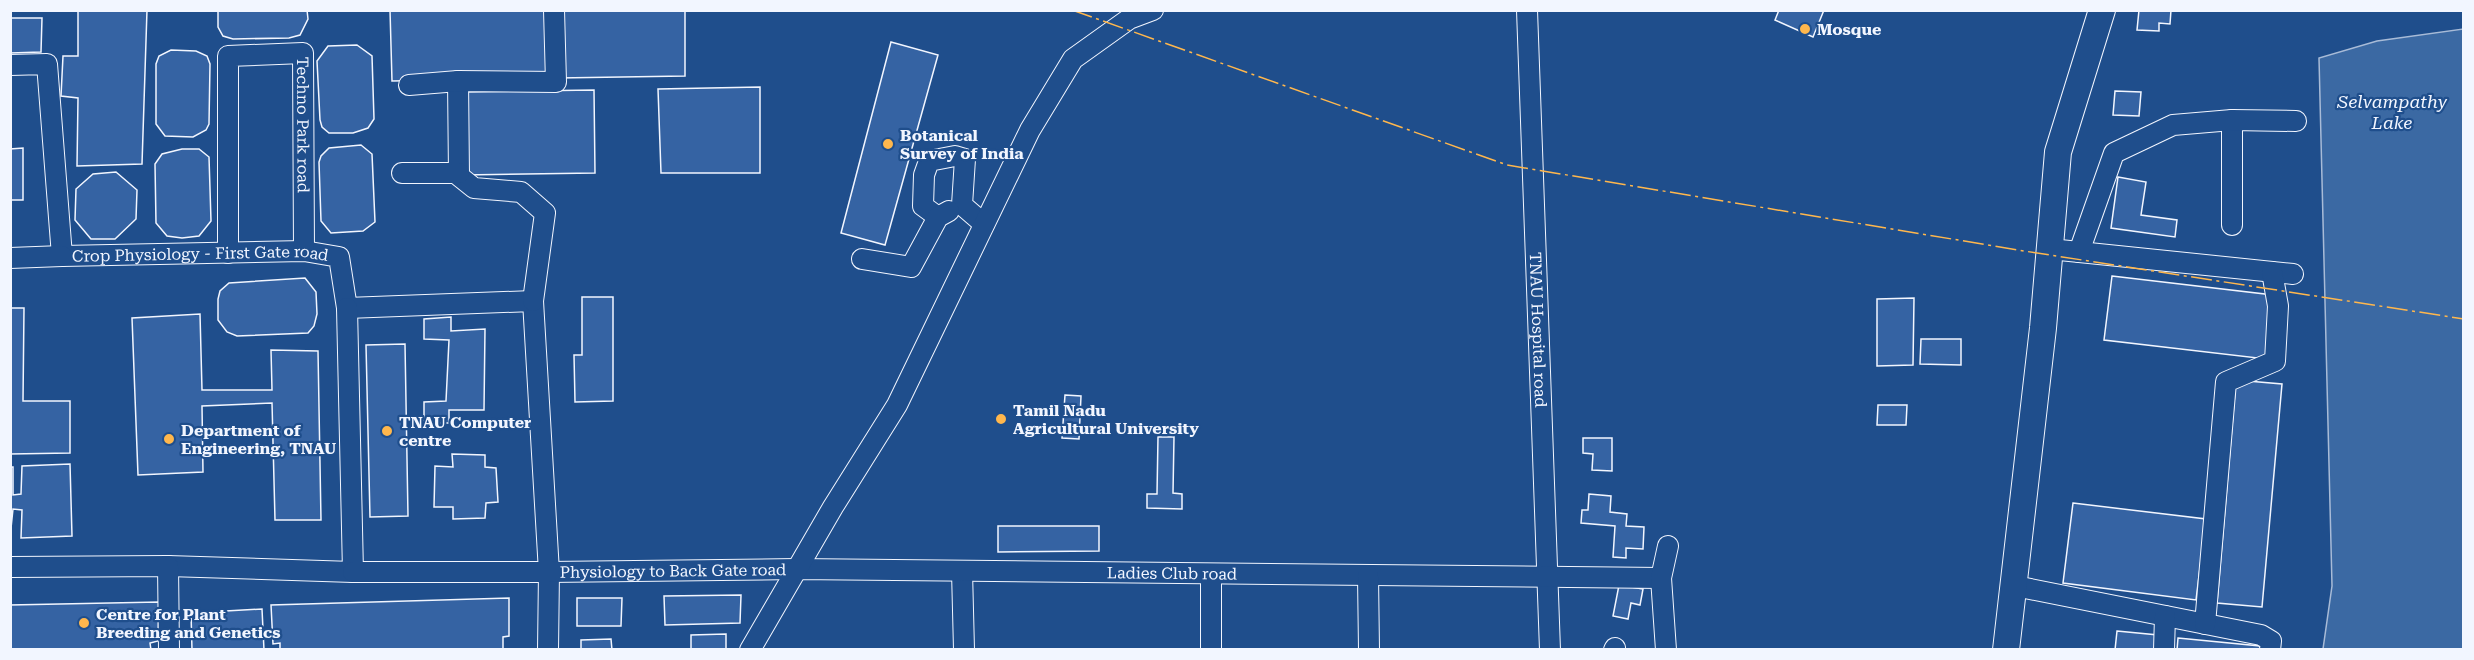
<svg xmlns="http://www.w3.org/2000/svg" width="2474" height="660" viewBox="0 0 2474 660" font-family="'Roboto Serif',serif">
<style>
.water{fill:#3b69a3;stroke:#a8bbd7;stroke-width:1.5}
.building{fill:#3563a3;stroke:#f2f6ff;stroke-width:1.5}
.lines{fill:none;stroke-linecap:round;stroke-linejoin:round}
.minor-casing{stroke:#f2f6ff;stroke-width:22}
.major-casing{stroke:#f2f6ff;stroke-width:28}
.minor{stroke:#1f4e8c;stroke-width:20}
.major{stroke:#1f4e8c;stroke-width:26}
.power{stroke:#ffb74d;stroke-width:1.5;stroke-dasharray:21 4.5 3 4.5;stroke-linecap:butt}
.poi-dot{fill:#ffb74d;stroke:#1f4e8c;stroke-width:2}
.labels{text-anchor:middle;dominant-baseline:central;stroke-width:4.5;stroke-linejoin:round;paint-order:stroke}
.poi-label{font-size:16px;font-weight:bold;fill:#f2f6ff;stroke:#1f4e8c;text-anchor:start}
.street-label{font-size:16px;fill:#f2f6ff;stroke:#1f4e8c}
.water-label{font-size:18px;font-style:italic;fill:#f2f6ff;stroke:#1f4e8c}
</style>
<rect width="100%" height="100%" fill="#1f4e8c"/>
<!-- water -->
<path class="water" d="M 2463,29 L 2463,649 L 2323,649 L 2332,586 L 2319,58 L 2377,41 Z"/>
<!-- building -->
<g class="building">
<path d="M 78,10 L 147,10 L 142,164 L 77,166 L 78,98 L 61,96 L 63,56 L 78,56 Z"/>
<path d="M 218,10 L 307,10 L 308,19 L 300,35 L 289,38 L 233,39 L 223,36 L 218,27 Z"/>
<path d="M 390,10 L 549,10 L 550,78 L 392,81 Z"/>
<path d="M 558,10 L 685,10 L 685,76 L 558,78 Z"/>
<path d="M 1779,10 L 1824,10 L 1813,37 L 1775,20 Z"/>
<path d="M 2139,10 L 2171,10 L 2170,24 L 2159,23 L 2159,31 L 2137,30 Z"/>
<path d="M 10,18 L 42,18 L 41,52 L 10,53 Z"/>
<path d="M 891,42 L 938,55 L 885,245 L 841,233 Z"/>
<path d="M 357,45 L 372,56 L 374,119 L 368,128 L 353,133 L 329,133 L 322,127 L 320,120 L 317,61 L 328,46 Z"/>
<path d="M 171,50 L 196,51 L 207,56 L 210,64 L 209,124 L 206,130 L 193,137 L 165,136 L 156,124 L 156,64 L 159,56 Z"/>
<path d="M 760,87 L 760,173 L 661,173 L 658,89 Z"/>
<path d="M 594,90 L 595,173 L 463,175 L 463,92 Z"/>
<path d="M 2115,91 L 2141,92 L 2139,116 L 2113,115 Z"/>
<path d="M 361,145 L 372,154 L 375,222 L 363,231 L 331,233 L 321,221 L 319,162 L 321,156 L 329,148 Z"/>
<path d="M 23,148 L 23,200 L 10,200 L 10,149 Z"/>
<path d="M 182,149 L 199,149 L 209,157 L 211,221 L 199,236 L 182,238 L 167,236 L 156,223 L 155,164 L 162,154 Z"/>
<path d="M 116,172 L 137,190 L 136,219 L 115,239 L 91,239 L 75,220 L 76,189 L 93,174 Z"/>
<path d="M 2118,177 L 2146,182 L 2141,215 L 2177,220 L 2175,237 L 2111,228 Z"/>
<path d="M 2112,276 L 2273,295 L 2266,359 L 2104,340 Z"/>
<path d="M 305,278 L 316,292 L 317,314 L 314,326 L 308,333 L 237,336 L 227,332 L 218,320 L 218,299 L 220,291 L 229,283 Z"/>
<path d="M 582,297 L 613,297 L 613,401 L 575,402 L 574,355 L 582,355 Z"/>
<path d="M 1914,298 L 1913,365 L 1877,366 L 1877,299 Z"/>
<path d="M 10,308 L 24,308 L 23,401 L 70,401 L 70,453 L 10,454 Z"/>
<path d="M 200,314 L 202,390 L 272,390 L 271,350 L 318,351 L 321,520 L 275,520 L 272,403 L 202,406 L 203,472 L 138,475 L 132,318 Z"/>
<path d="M 451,317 L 451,331 L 485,329 L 484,410 L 449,410 L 449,423 L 424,423 L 424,402 L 446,401 L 449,340 L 424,339 L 424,319 Z"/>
<path d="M 1921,339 L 1961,339 L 1961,365 L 1920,364 Z"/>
<path d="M 405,344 L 408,516 L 370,517 L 366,345 Z"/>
<path d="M 2236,380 L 2282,384 L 2262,607 L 2217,603 Z"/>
<path d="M 1065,395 L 1081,396 L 1079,439 L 1062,438 Z"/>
<path d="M 1878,405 L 1907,405 L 1906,425 L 1877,425 Z"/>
<path d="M 1158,437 L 1174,437 L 1173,493 L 1182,494 L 1182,509 L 1147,508 L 1147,494 L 1157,494 Z"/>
<path d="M 1583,438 L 1612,438 L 1612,471 L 1592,470 L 1593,454 L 1583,453 Z"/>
<path d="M 452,454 L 485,455 L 485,467 L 496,468 L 498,502 L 486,503 L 485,518 L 453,519 L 453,507 L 434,507 L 435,466 L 453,467 Z"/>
<path d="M 70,464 L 72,536 L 21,538 L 22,510 L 13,509 L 10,538 L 10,467 L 13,467 L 13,495 L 21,494 L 22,466 Z"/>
<path d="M 1589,494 L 1611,496 L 1610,512 L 1627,514 L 1626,526 L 1644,527 L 1643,549 L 1626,548 L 1626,558 L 1613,557 L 1615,526 L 1581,523 L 1582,510 L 1588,510 Z"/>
<path d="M 2073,503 L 2206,519 L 2196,600 L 2063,583 Z"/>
<path d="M 998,526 L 1099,526 L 1099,551 L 998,552 Z"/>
<path d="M 1619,585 L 1643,589 L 1640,605 L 1631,603 L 1628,619 L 1613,616 Z"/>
<path d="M 741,595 L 740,623 L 665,625 L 664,596 Z"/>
<path d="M 509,598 L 509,636 L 503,637 L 503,650 L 280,650 L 280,643 L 273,644 L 271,605 Z"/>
<path d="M 577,598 L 622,598 L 621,626 L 577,626 Z"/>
<path d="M 159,602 L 158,641 L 150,643 L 151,650 L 10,650 L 10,605 Z"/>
<path d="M 262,609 L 264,650 L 192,650 L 191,613 Z"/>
<path d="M 2117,631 L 2158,635 L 2157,650 L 2115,650 Z"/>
<path d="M 726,634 L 726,650 L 691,650 L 691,635 Z"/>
<path d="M 2178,638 L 2260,646 L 2260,650 L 2177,650 Z"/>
<path d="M 611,639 L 612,650 L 581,650 L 581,640 Z"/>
</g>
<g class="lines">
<!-- minor casing -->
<g class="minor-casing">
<g id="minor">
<path id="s1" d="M 1527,10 L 1550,650"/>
<path id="s2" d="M 10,65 L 47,64 L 62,256 L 304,251 L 339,257 L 347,308 L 533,301 L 549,572 L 548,650"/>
<path d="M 458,81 L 459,176 L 474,188 L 521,192 L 545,213 L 533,301"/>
<path d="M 409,85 L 458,81 L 556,82 L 554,10"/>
<path d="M 2232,120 L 2232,225"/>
<path d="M 402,173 L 459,173"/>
<path d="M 938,217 L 923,206 L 924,175 L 929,161 L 955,156 L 965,159 L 962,205 L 984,224"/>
<path d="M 2050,249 L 2293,274"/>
<path d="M 2079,252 L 2114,153 L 2173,125 L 2232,120 L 2296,121"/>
<path id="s3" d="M 228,253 L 228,56 L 303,53 L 304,251"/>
<path d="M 10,258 L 62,256"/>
<path d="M 862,259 L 911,267 L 938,217 L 949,211"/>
<path d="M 168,566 L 353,572 L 347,308"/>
<path d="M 10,567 L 168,566 L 169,650"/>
<path d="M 962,571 L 964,650"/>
<path id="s4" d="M 353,572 L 549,572 L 796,569 L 1661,578"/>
<path d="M 1368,576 L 1369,650"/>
<path d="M 2015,586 L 2261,635 L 2271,641 L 2270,650"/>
<path d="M 2205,624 L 2226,382 L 2275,361 L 2278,306 L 2272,272"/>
<path d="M 750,650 L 833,507 L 897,405 L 1030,130 L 1073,59 L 1129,19 L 1153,10"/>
<path d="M 1211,650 L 1211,574"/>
<path d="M 1614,650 L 1615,648"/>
<path d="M 1666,650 L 1661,578 L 1668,546"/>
<path d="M 2164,650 L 2165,616"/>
</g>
</g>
<!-- major casing -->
<g class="major-casing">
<path id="major" d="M 2006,650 L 2043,328 L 2058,152 L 2102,10"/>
</g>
<!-- minor -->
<use href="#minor" class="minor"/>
<!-- major -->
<use href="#major" class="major"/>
<!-- power -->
<path class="power" d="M 1072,10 L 1507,165 L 2024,251 L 2464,319"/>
</g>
<!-- markers -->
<g class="poi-dot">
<circle cx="1805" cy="29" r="6"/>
<circle cx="888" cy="144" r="6"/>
<circle cx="1001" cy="419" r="6"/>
<circle cx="387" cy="431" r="6"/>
<circle cx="169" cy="439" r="6"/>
<circle cx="84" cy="623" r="6"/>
</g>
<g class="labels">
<!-- poi labels -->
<g class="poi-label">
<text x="1817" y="29">Mosque</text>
<text x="900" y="135">Botanical<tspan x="900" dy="18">Survey of India</tspan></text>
<text x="1013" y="410">Tamil Nadu<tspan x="1013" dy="18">Agricultural University</tspan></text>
<text x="399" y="422">TNAU Computer<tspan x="399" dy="18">centre</tspan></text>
<text x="181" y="430">Department of<tspan x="181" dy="18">Engineering, TNAU</tspan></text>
<text x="96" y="614">Centre for Plant<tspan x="96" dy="18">Breeding and Genetics</tspan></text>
</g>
<!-- street labels -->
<g class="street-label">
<text stroke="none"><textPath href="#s3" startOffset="344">Techno Park road</textPath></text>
<text stroke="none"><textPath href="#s2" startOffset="368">Crop Physiology - First Gate road</textPath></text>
<text stroke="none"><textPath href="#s1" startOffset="320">TNAU Hospital road</textPath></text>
<text stroke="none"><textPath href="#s4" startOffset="320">Physiology to Back Gate road</textPath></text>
<text stroke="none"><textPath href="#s4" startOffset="819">Ladies Club road</textPath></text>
</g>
<!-- water labels -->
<g class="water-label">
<text x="2392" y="101">Selvampathy<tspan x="2392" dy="21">Lake</tspan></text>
</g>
</g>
<!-- border -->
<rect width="2474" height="660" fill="none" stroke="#f2f6ff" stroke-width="24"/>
</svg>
